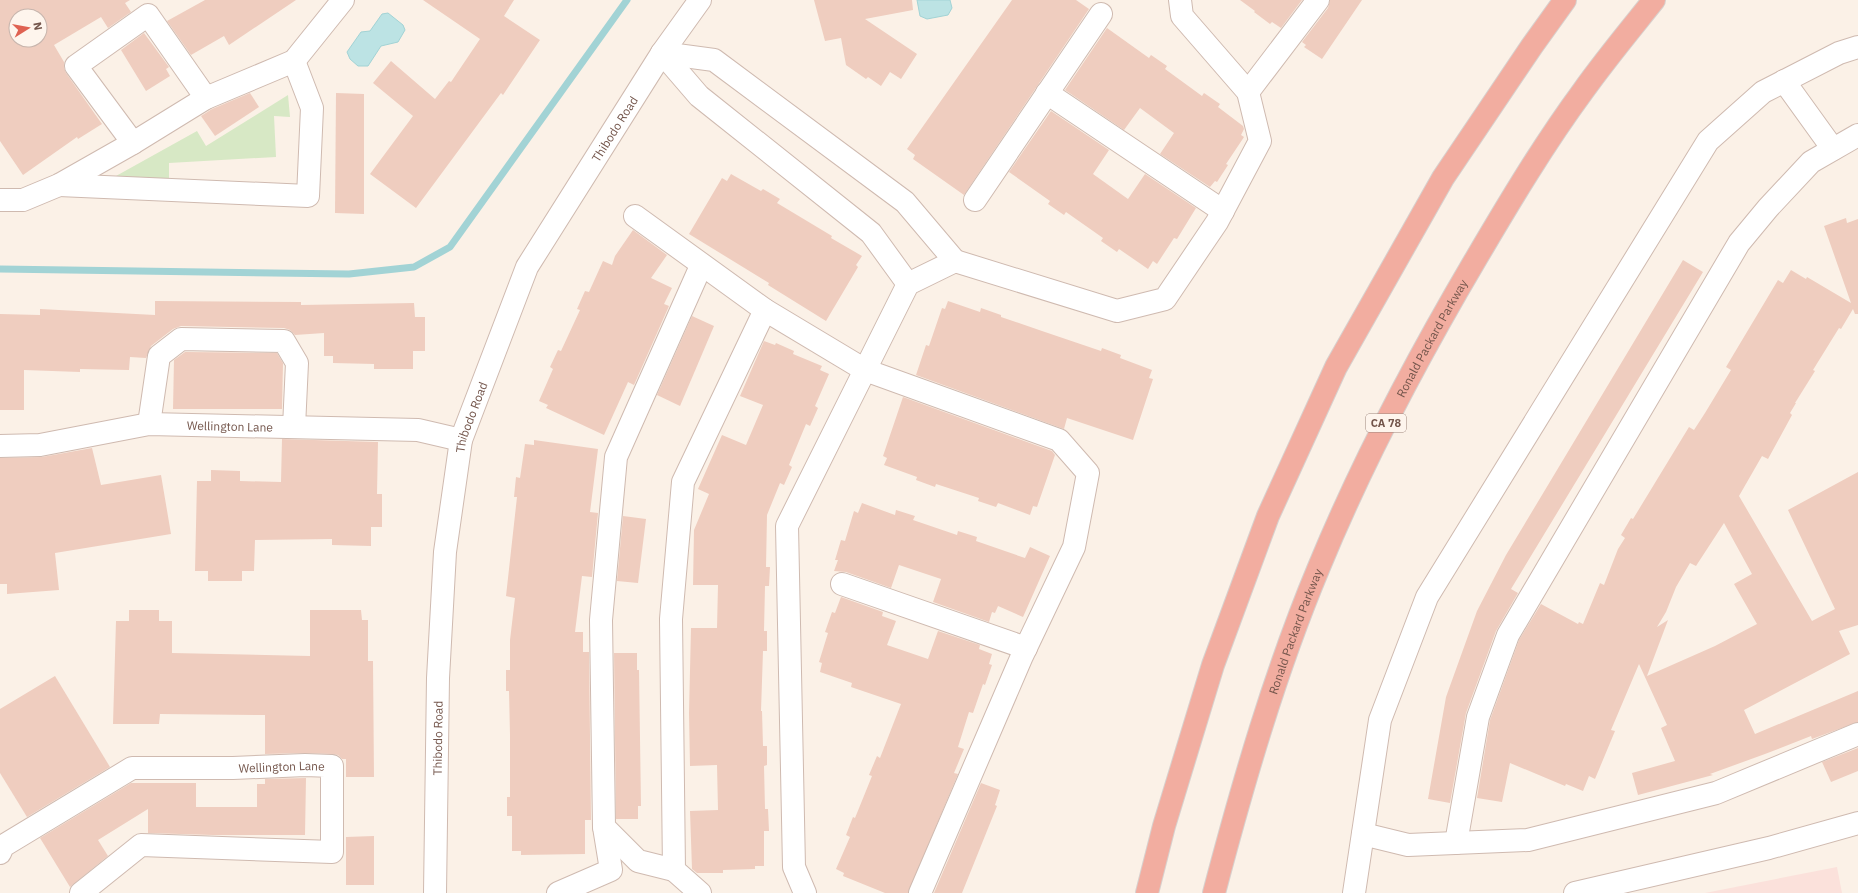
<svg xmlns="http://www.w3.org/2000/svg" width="1858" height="893" viewBox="0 0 1858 893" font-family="'IBM Plex Sans',sans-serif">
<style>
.commercial{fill:#fbe1db}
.green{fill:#d7e8c5}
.water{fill:#bce3e4;stroke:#a2d3d5}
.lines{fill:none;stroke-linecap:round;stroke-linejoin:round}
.stream{stroke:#a2d3d5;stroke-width:7}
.building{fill:#efcdbf;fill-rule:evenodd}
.minor-casing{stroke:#cfbab0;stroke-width:24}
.highway-casing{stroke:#d8d0cd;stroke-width:24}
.minor{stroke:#fff;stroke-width:22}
.highway{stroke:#f2ada0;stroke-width:22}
.labels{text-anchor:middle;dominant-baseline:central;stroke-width:3.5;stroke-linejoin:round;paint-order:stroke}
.shield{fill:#fef5ed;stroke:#9d867c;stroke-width:1}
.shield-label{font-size:11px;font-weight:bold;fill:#74564c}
.street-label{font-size:12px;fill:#74564c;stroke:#fef5ed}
</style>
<rect width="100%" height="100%" fill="#fbf1e7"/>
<!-- commercial -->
<path class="commercial" d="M 1837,867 L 1842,893 L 1705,893 Z"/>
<!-- green -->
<path class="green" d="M 288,95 L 290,117 L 274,116 L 276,157 L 169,163 L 169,180 L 116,176 L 197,131 L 206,146 Z"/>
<!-- water -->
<g class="water">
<path d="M 917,0 L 950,0 L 952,8 L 948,15 L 927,19 L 920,16 Z"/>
<path d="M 388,13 L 403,25 L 405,30 L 398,42 L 381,46 L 368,66 L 358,66 L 350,59 L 347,52 L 361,32 L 370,31 L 382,14 Z"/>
</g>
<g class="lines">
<!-- stream -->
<path class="stream" d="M 0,269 L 349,274 L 414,267 L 450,247 L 627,0"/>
</g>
<!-- building -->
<g class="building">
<path d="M 0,0 L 130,0 L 125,3 L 131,12 L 108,28 L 101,17 L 54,45 L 64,62 L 64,68 L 66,73 L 102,124 L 78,139 L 77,137 L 23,175 L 0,141 ZM 16,16 L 40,16 L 40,40 L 16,40 Z"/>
<path d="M 205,0 L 296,0 L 229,45 L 224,36 L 191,55 L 167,21 Z"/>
<path d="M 423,0 L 514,0 L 504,16 L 540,40 L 503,95 L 501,93 L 416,208 L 370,174 L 413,116 L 373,83 L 391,61 L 435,99 L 449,81 L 451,82 L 480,39 Z"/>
<path d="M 814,0 L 912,0 L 913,10 L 865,19 L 917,54 L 901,79 L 890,72 L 881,86 L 868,77 L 866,79 L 846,65 L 841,38 L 825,41 Z"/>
<path d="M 1012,0 L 1076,0 L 1089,9 L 964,195 L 913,159 L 915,155 L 907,149 Z"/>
<path d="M 1240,0 L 1302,0 L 1281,28 L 1272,22 L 1270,24 L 1254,12 L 1255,11 Z"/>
<path d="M 1330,0 L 1362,0 L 1322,59 L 1304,47 L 1306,45 L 1302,42 L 1328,8 Z"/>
<path d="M 1107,28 L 1149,58 L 1151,55 L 1167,66 L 1165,69 L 1202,96 L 1204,93 L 1220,104 L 1218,107 L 1243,126 L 1244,129 L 1241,135 L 1244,137 L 1226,164 L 1228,165 L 1217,182 L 1215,181 L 1210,187 L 1160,154 L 1174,133 L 1140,108 L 1124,130 L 1065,90 Z"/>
<path d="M 144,33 L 169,67 L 166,69 L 170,76 L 146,91 L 121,50 Z"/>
<path d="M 250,93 L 259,107 L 215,136 L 201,116 L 212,109 Z"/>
<path d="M 336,93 L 364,94 L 364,214 L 335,213 Z"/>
<path d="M 1051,111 L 1109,150 L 1093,174 L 1128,199 L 1145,174 L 1196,208 L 1177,239 L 1174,238 L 1157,264 L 1153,261 L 1148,269 L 1119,249 L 1117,252 L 1101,241 L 1103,238 L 1066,212 L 1064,215 L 1048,204 L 1050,201 L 1009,172 Z"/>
<path d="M 731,174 L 761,191 L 763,189 L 780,199 L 777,203 L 832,236 L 831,238 L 862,256 L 856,265 L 858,267 L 826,321 L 768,285 L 769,283 L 689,234 L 722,178 L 727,181 Z"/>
<path d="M 1846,218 L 1847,223 L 1858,219 L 1858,314 L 1855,314 L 1853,309 L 1841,329 L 1839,328 L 1813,370 L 1815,371 L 1795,403 L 1796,403 L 1790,413 L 1792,415 L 1768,459 L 1762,456 L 1739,496 L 1812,621 L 1835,609 L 1788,510 L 1858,472 L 1858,625 L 1839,631 L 1850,654 L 1744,710 L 1755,734 L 1858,691 L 1858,722 L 1812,739 L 1811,736 L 1765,754 L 1710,774 L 1713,775 L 1638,795 L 1632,773 L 1675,761 L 1661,728 L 1667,725 L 1639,664 L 1611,730 L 1615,731 L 1595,779 L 1589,776 L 1583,791 L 1566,784 L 1565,786 L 1510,763 L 1502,802 L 1477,798 L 1490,720 L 1519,640 L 1541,604 L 1578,624 L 1579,622 L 1583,624 L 1600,583 L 1604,585 L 1618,549 L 1625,538 L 1621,535 L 1631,518 L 1633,519 L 1689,427 L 1694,430 L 1705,413 L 1731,370 L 1726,367 L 1778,280 L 1783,283 L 1791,270 L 1806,279 L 1807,277 L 1851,303 L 1824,226 ZM 1724,523 L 1752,574 L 1734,584 L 1757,624 L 1715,646 L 1647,676 L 1668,620 L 1657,627 L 1666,612 L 1676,587 L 1690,563 L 1696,566 Z"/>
<path d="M 633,230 L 667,255 L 651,278 L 672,288 L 664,304 L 669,306 L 634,385 L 628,382 L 604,435 L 546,408 L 548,405 L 539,401 L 553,369 L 550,367 L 558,350 L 561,351 L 580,310 L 577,309 L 585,291 L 589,292 L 603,261 L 612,265 L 615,256 Z"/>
<path d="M 1683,260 L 1703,272 L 1511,589 L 1518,593 L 1496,631 L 1466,713 L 1450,803 L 1428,799 L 1446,697 L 1477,611 L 1506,555 Z"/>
<path d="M 155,301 L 301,302 L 301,305 L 414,303 L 415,317 L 425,317 L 425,351 L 413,351 L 413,369 L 374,369 L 374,364 L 333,363 L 333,356 L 324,356 L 324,333 L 295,335 L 290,330 L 284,328 L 181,326 L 173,329 L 151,346 L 146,358 L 130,357 L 129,370 L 80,369 L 80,372 L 24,370 L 24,410 L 0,410 L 0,314 L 40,315 L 40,309 L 155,315 Z"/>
<path d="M 948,301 L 980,312 L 981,308 L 1001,315 L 1001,317 L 1042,331 L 1101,351 L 1102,348 L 1121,355 L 1120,358 L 1152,370 L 1149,378 L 1153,379 L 1133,440 L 1067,418 L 1064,429 L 916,375 L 926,345 L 929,346 L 942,308 L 945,309 Z"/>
<path d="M 692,316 L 714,326 L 680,406 L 657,395 Z"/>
<path d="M 764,341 L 775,345 L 776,343 L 794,351 L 793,354 L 822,366 L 820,370 L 829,374 L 815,406 L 818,408 L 810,426 L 806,424 L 789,465 L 792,467 L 784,485 L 780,483 L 767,515 L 766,567 L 770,567 L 769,586 L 765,586 L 764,631 L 767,631 L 767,651 L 763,651 L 761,711 L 762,711 L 763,746 L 767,746 L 767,765 L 764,766 L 765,809 L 768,809 L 769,831 L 764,831 L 764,866 L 755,866 L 755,869 L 723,870 L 723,873 L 697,873 L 692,869 L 690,811 L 718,810 L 717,765 L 690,766 L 689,713 L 691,628 L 717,628 L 718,585 L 693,585 L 694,530 L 709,494 L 698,489 L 722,435 L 746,445 L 763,405 L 740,396 Z"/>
<path d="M 185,352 L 277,353 L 283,363 L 282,409 L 173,409 L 174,360 Z"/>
<path d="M 903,397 L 1052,451 L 1055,455 L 1037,507 L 1033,506 L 1030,515 L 998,503 L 996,507 L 978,501 L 979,498 L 936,484 L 935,487 L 916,480 L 917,477 L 884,465 L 887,458 L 883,456 Z"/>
<path d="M 282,439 L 378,442 L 377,494 L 382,494 L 382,527 L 371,527 L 371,546 L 332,545 L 332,539 L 255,540 L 254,571 L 242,571 L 242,581 L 208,581 L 208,571 L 195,571 L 197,481 L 211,481 L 211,470 L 240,471 L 240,481 L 281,482 Z"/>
<path d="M 534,440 L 598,449 L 590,512 L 598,513 L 592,577 L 582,576 L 575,632 L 583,632 L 583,652 L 589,652 L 591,820 L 585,820 L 585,854 L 521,855 L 521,851 L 512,851 L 512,816 L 507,816 L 507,797 L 510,797 L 510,735 L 509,691 L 506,691 L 506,670 L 510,670 L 510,640 L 515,598 L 506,596 L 517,497 L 514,497 L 516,477 L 520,478 L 525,444 L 534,445 Z"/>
<path d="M 92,448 L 101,485 L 161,475 L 171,534 L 55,553 L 59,590 L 7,594 L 7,584 L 0,584 L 0,458 L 42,457 Z"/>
<path d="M 862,503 L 895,515 L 896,510 L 915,516 L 913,520 L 957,535 L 958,531 L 977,537 L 976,541 L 1025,558 L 1030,547 L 1050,556 L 1023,617 L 998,606 L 995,613 L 992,612 L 989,622 L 933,602 L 941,579 L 899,565 L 891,588 L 846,572 L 834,571 L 838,560 L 835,560 L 841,540 L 845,541 L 854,511 L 858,513 Z"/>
<path d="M 623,516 L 646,519 L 638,583 L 617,581 Z"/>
<path d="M 841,597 L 883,612 L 882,616 L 896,621 L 887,645 L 928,659 L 938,631 L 980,645 L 979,649 L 992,654 L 989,664 L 992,665 L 985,685 L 983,684 L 973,713 L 969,712 L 958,747 L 964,749 L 954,773 L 958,774 L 908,893 L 885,893 L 843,876 L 844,873 L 836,869 L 850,837 L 846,835 L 853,817 L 855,818 L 872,776 L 869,775 L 877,756 L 880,758 L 901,704 L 851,687 L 852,683 L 820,672 L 822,663 L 819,662 L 828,633 L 825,632 L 832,612 L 835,613 Z"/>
<path d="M 129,610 L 159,610 L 159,621 L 172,621 L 172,653 L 310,656 L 310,610 L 361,610 L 362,620 L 368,620 L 368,661 L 373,661 L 374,777 L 346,777 L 346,759 L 342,759 L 338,755 L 333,754 L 304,753 L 265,754 L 265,715 L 160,714 L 159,724 L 113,724 L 116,621 L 129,621 Z"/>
<path d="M 614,653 L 637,653 L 637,670 L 639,670 L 641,806 L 638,806 L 638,819 L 616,819 Z"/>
<path d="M 55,676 L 110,767 L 27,817 L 0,773 L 0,709 Z"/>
<path d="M 1858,748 L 1858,771 L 1831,782 L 1822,762 Z"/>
<path d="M 306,778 L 305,835 L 213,835 L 148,833 L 148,809 L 98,840 L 108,856 L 70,887 L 40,838 L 131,783 L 196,783 L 196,807 L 257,807 L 257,784 L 265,784 L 265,779 Z"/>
<path d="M 981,783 L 1000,790 L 995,805 L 997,806 L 962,893 L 934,893 Z"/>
<path d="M 374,836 L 374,885 L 346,885 L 346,837 Z"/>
</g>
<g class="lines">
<!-- minor casing -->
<g class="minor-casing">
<g id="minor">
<path d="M 662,53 L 714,60 L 905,202 L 955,261"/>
<path d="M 662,53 L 699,96 L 871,233 L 908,284"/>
<path d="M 1784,81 L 1833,149"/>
<path d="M 1248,92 L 1318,0"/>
<path d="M 1047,93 L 1223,211"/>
<path d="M 133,143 L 76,66 L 148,15 L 206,98"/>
<path d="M 59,185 L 308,196 L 312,108 L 294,61"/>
<path d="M 0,200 L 23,200 L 59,185 L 133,143 L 206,98 L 294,61 L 343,0"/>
<path d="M 975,200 L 1101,14"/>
<path d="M 635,216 L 765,310 L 865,370 L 908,284 L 955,261 L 1117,311 L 1165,299 L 1217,222 L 1260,141 L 1248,92 L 1182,16 L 1180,0"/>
<path d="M 149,424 L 159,356 L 181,339 L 284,341 L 297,363 L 294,427"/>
<path id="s1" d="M 0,446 L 40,445 L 149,424 L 418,430 L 461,440"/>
<path d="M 842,584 L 1026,648"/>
<path d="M 1363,834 L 1408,845 L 1528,840 L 1716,793 L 1858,734"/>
<path d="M 1456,843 L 1478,717 L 1508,635 L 1739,243 L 1768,208 L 1811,162 L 1858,135"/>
<path id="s2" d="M 0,853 L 3,846 L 132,768 L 233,768 L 305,765 L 332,766 L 332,852 L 141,845 L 81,893"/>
<path d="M 674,870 L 638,861 L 604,827 L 601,620 L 616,457 L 701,266"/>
<path id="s3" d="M 435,893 L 438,678 L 445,552 L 461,440 L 527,267 L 662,53 L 700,0"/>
<path d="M 558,893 L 611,870 L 604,827"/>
<path d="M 700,893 L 674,870 L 671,619 L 683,482 L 765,310"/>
<path d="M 805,893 L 794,867 L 787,526 L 865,370 L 1059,440 L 1088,473 L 1074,547 L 1022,656 L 920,893"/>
<path d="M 1354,893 L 1380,720 L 1427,597 L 1708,141 L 1763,92 L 1839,53 L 1858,47"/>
<path d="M 1575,893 L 1769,848 L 1858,823"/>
</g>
</g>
<!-- highway casing -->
<g class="highway-casing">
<g id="highway">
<path d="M 1147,893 L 1164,826 L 1213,665 L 1268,516 L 1336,367 L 1443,178 L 1532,46 L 1565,0"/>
<path id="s4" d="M 1214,893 C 1243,783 1275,672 1319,567 C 1363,460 1418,357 1477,257 C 1510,201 1544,144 1583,91 C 1605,60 1630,30 1654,0"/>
</g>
</g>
<!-- minor -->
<use href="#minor" class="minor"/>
<!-- highway -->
<use href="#highway" class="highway"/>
</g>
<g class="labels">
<!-- shield labels -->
<rect class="shield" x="1366" y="414" width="40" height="18" rx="3"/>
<g class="shield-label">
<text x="1386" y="423">CA 78</text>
</g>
<!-- street labels -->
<g class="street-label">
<text stroke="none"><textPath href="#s3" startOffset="803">Thibodo Road</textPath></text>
<text stroke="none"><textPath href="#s4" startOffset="598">Ronald Packard Parkway</textPath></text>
<text stroke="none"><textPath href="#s3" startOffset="479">Thibodo Road</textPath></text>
<text stroke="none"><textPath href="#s1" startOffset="232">Wellington Lane</textPath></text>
<text stroke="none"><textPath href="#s4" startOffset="274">Ronald Packard Parkway</textPath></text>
<text stroke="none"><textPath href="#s3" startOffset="155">Thibodo Road</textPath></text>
<text stroke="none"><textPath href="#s2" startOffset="308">Wellington Lane</textPath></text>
</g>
</g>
<!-- north arrow -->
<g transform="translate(28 28) rotate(79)"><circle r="19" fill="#fef5ed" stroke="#c7b5ad"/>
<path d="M0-3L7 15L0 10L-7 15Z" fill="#df6252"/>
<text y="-6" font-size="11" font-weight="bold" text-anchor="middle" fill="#74564c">N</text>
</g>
</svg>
